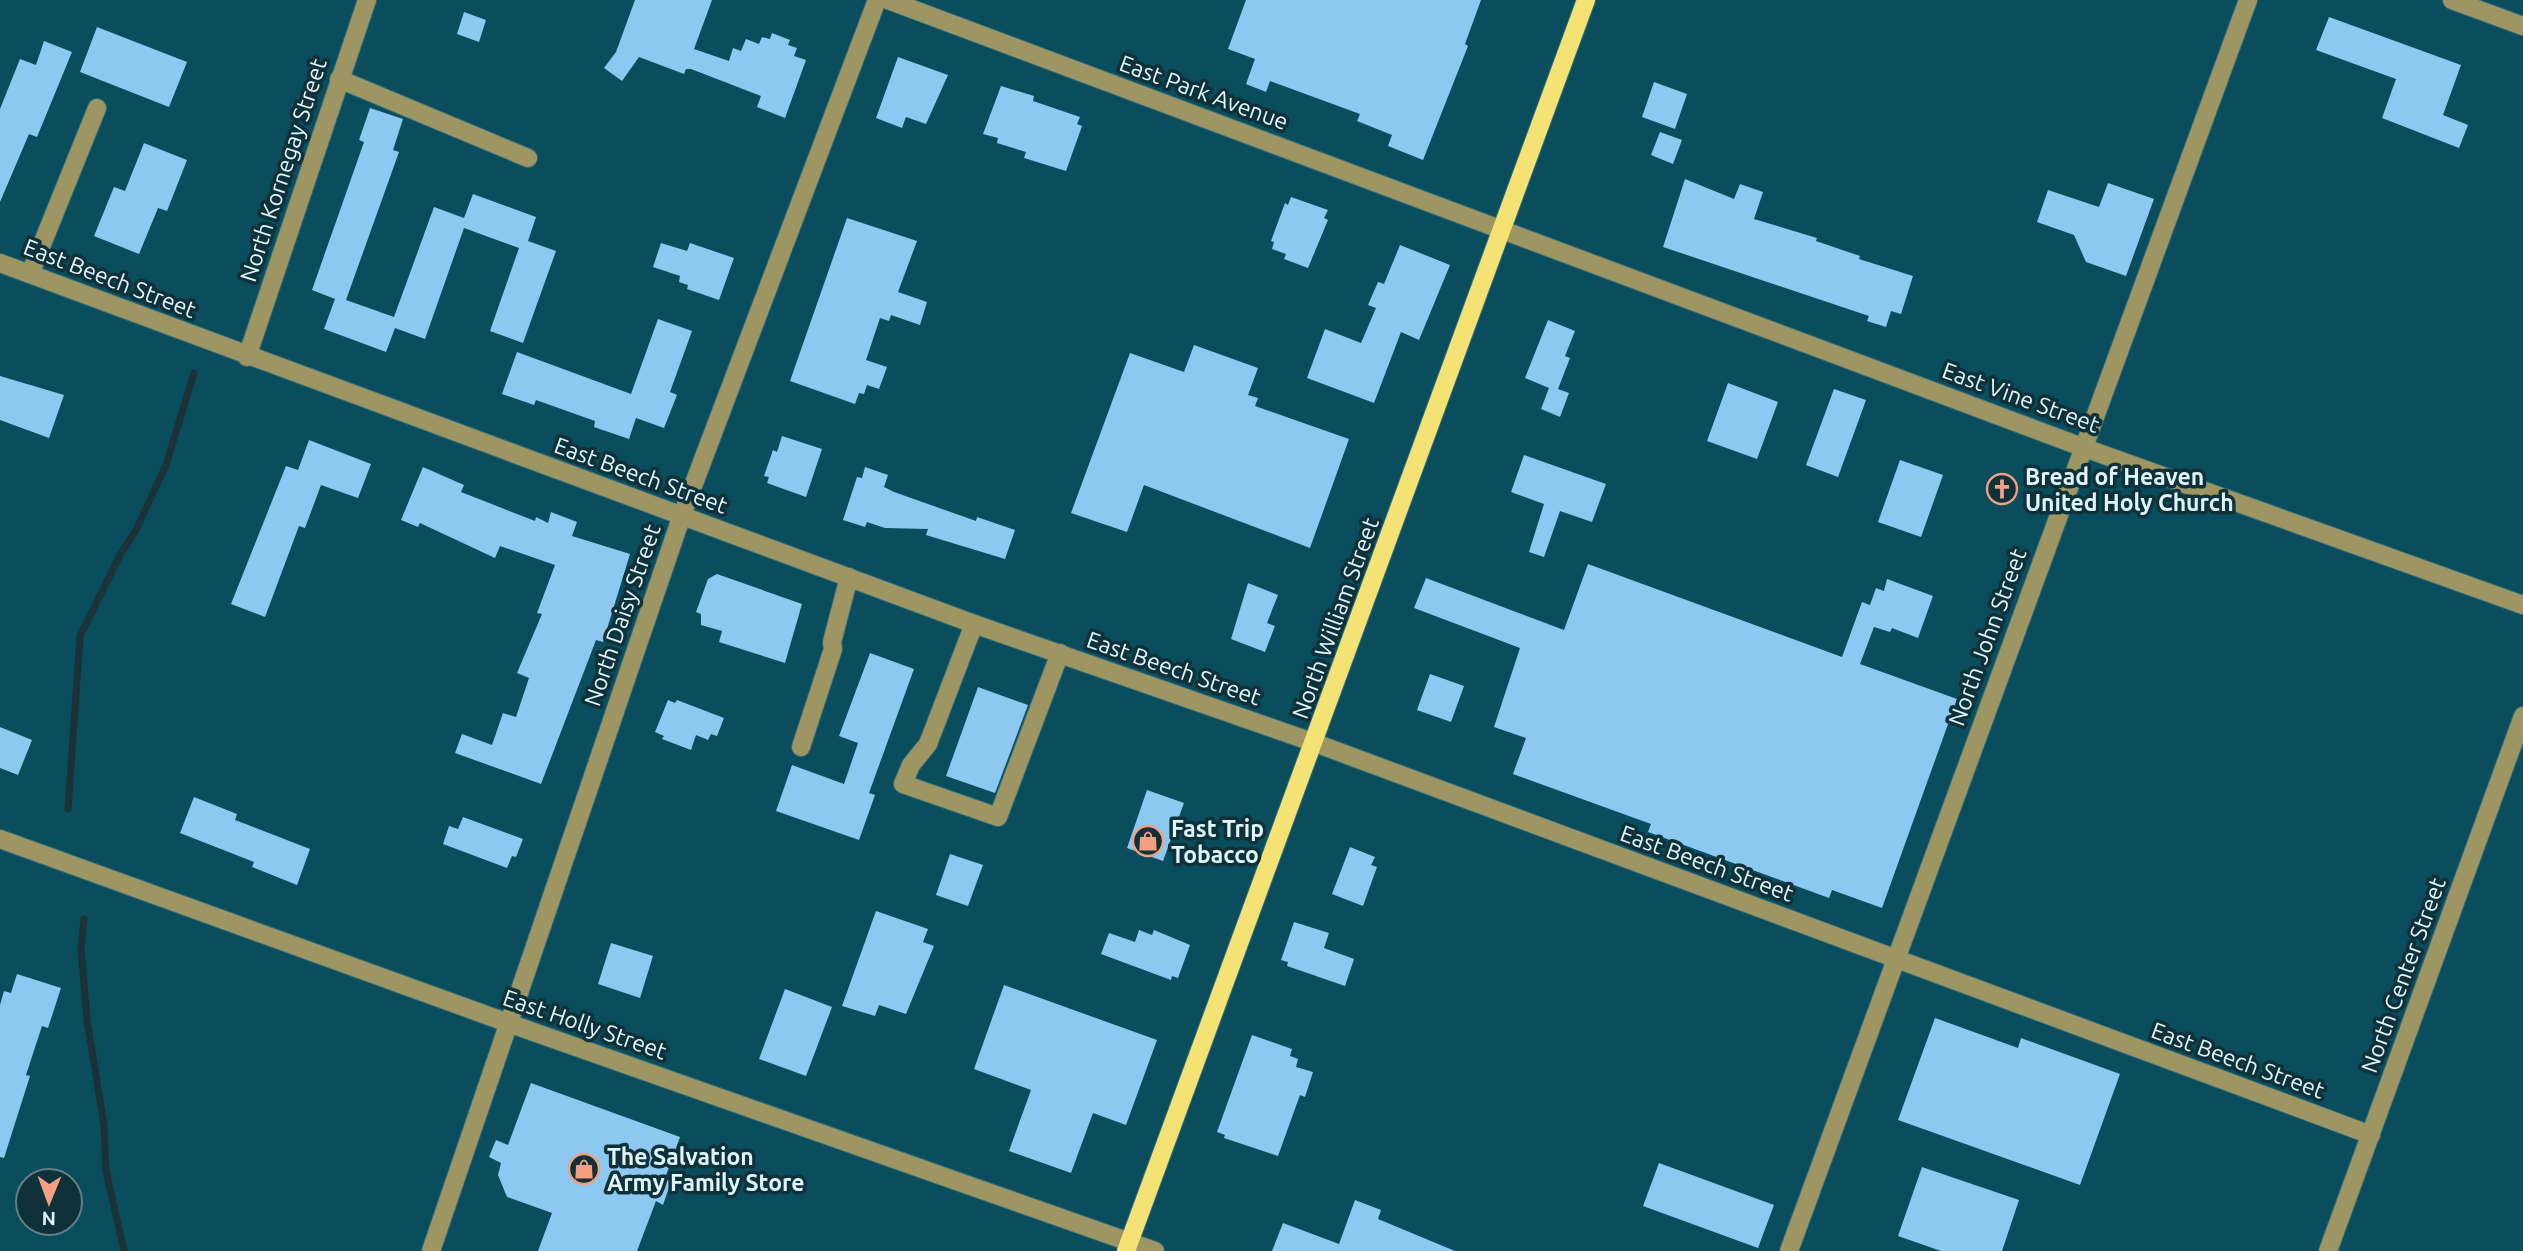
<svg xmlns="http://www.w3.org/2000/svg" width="2523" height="1251" viewBox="0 0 2523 1251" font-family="Ubuntu,sans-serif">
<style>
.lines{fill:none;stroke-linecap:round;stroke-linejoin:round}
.stream{stroke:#1b3239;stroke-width:7}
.building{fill:#8dc8f1}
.minor-casing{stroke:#316c7b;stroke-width:20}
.major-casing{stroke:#316c7b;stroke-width:20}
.minor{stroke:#9d9562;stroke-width:18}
.major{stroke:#f5e275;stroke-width:18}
.labels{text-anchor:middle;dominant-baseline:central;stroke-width:7;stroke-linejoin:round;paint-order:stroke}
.street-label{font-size:23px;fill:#e1f7fe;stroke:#0f313a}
.poi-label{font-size:23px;font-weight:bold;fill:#e1f7fe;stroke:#0f313a;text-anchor:start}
</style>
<rect width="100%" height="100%" fill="#0a4e5e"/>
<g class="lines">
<!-- stream -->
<g class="stream">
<path d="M 68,809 L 80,636 L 121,553 L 136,530 L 166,465 L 194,373"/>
<path d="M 84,919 L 81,948 L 87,1020 L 104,1125 L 106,1171 L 124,1251"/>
</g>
</g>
<!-- building -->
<g class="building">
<path d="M 635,0 L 712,0 L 694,49 L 729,61 L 733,48 L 741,51 L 746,39 L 759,44 L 762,37 L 770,39 L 772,33 L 790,40 L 788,45 L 797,48 L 794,56 L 806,60 L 785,118 L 757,107 L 761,96 L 691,69 L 686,69 L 684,74 L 639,57 L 622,81 L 604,68 L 616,52 Z"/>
<path d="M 1246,0 L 1481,0 L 1465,44 L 1468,46 L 1423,160 L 1388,146 L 1392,135 L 1357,121 L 1360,114 L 1270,81 L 1266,92 L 1246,84 L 1255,59 L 1228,49 Z"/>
<path d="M 464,12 L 486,20 L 479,42 L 457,34 Z"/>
<path d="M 2329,17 L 2461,65 L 2443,115 L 2468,125 L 2459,148 L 2382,118 L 2396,79 L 2316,50 Z"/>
<path d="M 97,27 L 187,62 L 169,107 L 80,72 Z"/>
<path d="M 44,41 L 72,52 L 37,137 L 29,134 L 0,202 L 0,109 L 20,59 L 36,65 Z"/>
<path d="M 898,57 L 948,75 L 926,124 L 906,117 L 902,128 L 876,118 Z"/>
<path d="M 1654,82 L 1687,94 L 1675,129 L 1642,117 Z"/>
<path d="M 1001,86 L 1034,96 L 1033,101 L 1080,117 L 1077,124 L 1082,126 L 1066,171 L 1024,158 L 1026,152 L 997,143 L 998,138 L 983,134 Z"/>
<path d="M 370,108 L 403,119 L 393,150 L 399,152 L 346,300 L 394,317 L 434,207 L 464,218 L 473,194 L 536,217 L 528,241 L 556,251 L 523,343 L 490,331 L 519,248 L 464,228 L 425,339 L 395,328 L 386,352 L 324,329 L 335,299 L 312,290 L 364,142 L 359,140 Z"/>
<path d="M 1660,132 L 1682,140 L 1673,164 L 1651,155 Z"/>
<path d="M 144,143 L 187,160 L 167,211 L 158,208 L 139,254 L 94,236 L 114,187 L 125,191 Z"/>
<path d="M 1685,179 L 1734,199 L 1740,184 L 1763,192 L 1754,219 L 1817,238 L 1816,241 L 1860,256 L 1859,259 L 1913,276 L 1901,314 L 1891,311 L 1886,327 L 1867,321 L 1869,316 L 1663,247 Z"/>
<path d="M 2108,183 L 2154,199 L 2126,276 L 2086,262 L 2074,235 L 2037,222 L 2048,190 L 2099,207 Z"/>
<path d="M 1291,197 L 1328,210 L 1324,218 L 1328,220 L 1308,268 L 1284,259 L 1286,254 L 1272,249 L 1274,242 L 1271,241 L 1285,203 L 1288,205 Z"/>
<path d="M 847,218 L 917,241 L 898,292 L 927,302 L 920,325 L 891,315 L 889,321 L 880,318 L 866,360 L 887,367 L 879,389 L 867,385 L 864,394 L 859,393 L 855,404 L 790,381 Z"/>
<path d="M 661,243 L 687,251 L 690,243 L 734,258 L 719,300 L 687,289 L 688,285 L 679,282 L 680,276 L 653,267 Z"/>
<path d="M 1400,245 L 1450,265 L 1419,340 L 1401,332 L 1374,403 L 1307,378 L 1325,329 L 1361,343 L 1376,308 L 1368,305 L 1378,282 L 1384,284 Z"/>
<path d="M 658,319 L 692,331 L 670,392 L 677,395 L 664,428 L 636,418 L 629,439 L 594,427 L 595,421 L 536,400 L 534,405 L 502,394 L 517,352 L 631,394 Z"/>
<path d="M 1548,320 L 1575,331 L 1565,356 L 1570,358 L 1558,389 L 1569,393 L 1560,417 L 1541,409 L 1549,388 L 1525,378 Z"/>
<path d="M 1194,345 L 1258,368 L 1248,395 L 1258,398 L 1255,406 L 1349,439 L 1310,548 L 1144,485 L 1127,532 L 1071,513 L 1130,353 L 1184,372 Z"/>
<path d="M 0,376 L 64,395 L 49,438 L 0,420 Z"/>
<path d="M 1728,383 L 1778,402 L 1757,459 L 1707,441 Z"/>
<path d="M 1834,389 L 1866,400 L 1838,477 L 1806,465 Z"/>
<path d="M 782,436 L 822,449 L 806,497 L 767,483 L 769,477 L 764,476 L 773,450 L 777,452 Z"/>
<path d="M 309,440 L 371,464 L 358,498 L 321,485 L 305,528 L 299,526 L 265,617 L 231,604 L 286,466 L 298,470 Z"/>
<path d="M 1524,455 L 1606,484 L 1592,522 L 1560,511 L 1544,557 L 1529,552 L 1544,504 L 1511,492 Z"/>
<path d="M 1900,460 L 1943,475 L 1921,537 L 1878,522 Z"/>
<path d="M 423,467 L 464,485 L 461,492 L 535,521 L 536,517 L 548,523 L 551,512 L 577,522 L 572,536 L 630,554 L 603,642 L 596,640 L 541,784 L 455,753 L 462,734 L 492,745 L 503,713 L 516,717 L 529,678 L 517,673 L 542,614 L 537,613 L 555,565 L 500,546 L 495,558 L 420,523 L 418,527 L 401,520 Z"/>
<path d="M 865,467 L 888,475 L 884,487 L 894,492 L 976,521 L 977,517 L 1015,530 L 1005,559 L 926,535 L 928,529 L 885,528 L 867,522 L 865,527 L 843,520 L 857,477 L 862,478 Z"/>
<path d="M 1588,564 L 1842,657 L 1862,602 L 1870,605 L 1876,588 L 1884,591 L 1887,579 L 1933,596 L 1918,638 L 1892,628 L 1890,632 L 1874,627 L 1860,664 L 1957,699 L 1882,908 L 1832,890 L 1829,898 L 1780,880 L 1648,832 L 1651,824 L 1513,774 L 1526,738 L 1494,727 L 1520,648 L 1414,608 L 1426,578 L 1564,630 Z"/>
<path d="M 717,574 L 802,604 L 785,663 L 719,642 L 722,631 L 701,625 L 701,614 L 696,612 L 708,579 Z"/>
<path d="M 1248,583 L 1278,595 L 1267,623 L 1275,626 L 1265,652 L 1231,639 Z"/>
<path d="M 870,653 L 914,669 L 869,793 L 875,795 L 859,840 L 776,811 L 792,765 L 844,784 L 858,743 L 839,736 Z"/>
<path d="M 1430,674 L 1464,686 L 1451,722 L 1417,710 Z"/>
<path d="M 978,687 L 1028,705 L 995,793 L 946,776 Z"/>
<path d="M 668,700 L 675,703 L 677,700 L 724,718 L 717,736 L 711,734 L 708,740 L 696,735 L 691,750 L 662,739 L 664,736 L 655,732 Z"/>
<path d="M 0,727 L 32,740 L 18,775 L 0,768 Z"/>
<path d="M 1147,790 L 1184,803 L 1163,861 L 1127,848 Z"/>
<path d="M 194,797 L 237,814 L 235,820 L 310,849 L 297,885 L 252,867 L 254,862 L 180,833 Z"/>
<path d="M 463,817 L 523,839 L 516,857 L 512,856 L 507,868 L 443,844 L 449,826 L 458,829 Z"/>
<path d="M 1350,847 L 1375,857 L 1371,865 L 1377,867 L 1363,906 L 1332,894 Z"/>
<path d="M 950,854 L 983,865 L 968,906 L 936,895 Z"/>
<path d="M 876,911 L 928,929 L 923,942 L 934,946 L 906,1014 L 879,1005 L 875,1016 L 842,1006 Z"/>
<path d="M 1294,922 L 1329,933 L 1324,948 L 1354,959 L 1345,986 L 1287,966 L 1288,962 L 1281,960 Z"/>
<path d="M 1139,930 L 1152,935 L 1154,930 L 1190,945 L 1178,978 L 1172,976 L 1171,980 L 1101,954 L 1109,933 L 1135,942 Z"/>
<path d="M 611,943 L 653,956 L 640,998 L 598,984 Z"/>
<path d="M 17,974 L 61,988 L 48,1028 L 42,1026 L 26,1075 L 30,1076 L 4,1158 L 0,1157 L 0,1005 L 4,991 L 11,993 Z"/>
<path d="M 1004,985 L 1157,1040 L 1126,1125 L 1093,1113 L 1071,1173 L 1009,1151 L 1031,1090 L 974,1069 Z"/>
<path d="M 785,989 L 832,1007 L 806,1076 L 759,1059 Z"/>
<path d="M 1935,1018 L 2018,1048 L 2021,1038 L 2120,1074 L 2080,1185 L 1898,1120 Z"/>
<path d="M 1252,1035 L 1292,1049 L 1290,1056 L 1298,1059 L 1296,1067 L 1313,1072 L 1305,1097 L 1300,1095 L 1278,1156 L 1224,1138 L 1225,1135 L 1217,1132 Z"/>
<path d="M 531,1083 L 680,1137 L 665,1178 L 671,1182 L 663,1205 L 656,1201 L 637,1251 L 538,1251 L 552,1213 L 507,1197 L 498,1175 L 501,1163 L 489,1157 L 496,1140 L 508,1145 Z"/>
<path d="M 1659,1163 L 1774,1205 L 1758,1248 L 1643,1206 Z"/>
<path d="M 1922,1167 L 2019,1200 L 2002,1251 L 1941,1251 L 1898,1236 Z"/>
<path d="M 1355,1200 L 1381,1210 L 1378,1219 L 1455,1251 L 1272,1251 L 1283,1223 L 1339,1244 Z"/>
</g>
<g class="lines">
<!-- minor casing -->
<g class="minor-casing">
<g id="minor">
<path d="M 888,0 L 2082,447 L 2523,605"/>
<path d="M 2452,0 L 2523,26"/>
<path d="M 339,79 L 528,158"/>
<path d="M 0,263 L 974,624 L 1315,743 L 2371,1135"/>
<path d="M 30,274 L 97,108"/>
<path d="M 247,357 L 367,0"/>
<path d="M 974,624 L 928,744 L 911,765 L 903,784 L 998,817 L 1060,653"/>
<path d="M 801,747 L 833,649 L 832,642 L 849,577"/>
<path d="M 0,839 L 511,1024 L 1155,1251"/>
<path d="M 431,1251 L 682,515 L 877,0"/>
<path d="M 1789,1251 L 2248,0"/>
<path d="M 2328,1251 L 2523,716"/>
</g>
</g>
<!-- major casing -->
<g class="major-casing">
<path id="major" d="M 1126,1251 L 1586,0"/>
</g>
<!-- minor -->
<use href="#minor" class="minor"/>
<!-- major -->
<use href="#major" class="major"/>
</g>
<!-- icons -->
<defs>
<g id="church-ring" transform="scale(1.575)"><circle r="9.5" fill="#0f313a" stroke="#f39f82" stroke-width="1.5"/><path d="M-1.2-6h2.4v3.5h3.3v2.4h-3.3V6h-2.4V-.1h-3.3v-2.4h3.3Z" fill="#f39f82"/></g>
<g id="shop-ring" transform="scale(1.575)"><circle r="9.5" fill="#0f313a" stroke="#f39f82" stroke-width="1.5"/><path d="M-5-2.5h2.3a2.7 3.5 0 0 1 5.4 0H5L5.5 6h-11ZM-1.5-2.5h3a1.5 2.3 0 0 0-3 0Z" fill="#f39f82"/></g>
</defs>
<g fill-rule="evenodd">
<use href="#church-ring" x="2002" y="489"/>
<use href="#shop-ring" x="1148" y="841"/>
<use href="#shop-ring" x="584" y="1169"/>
</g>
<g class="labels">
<!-- street labels -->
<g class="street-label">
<text transform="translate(1204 92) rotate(20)">East Park Avenue</text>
<text transform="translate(283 170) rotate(-72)">North Kornegay Street</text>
<text transform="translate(110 278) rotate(21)">East Beech Street</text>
<text transform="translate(2021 397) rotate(20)">East Vine Street</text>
<text transform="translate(641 475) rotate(20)">East Beech Street</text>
<text transform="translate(622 615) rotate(-71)">North Daisy Street</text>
<text transform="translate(1335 618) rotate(-70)">North William Street</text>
<text transform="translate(1987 637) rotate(-70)">North John Street</text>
<text transform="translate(1174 668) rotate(19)">East Beech Street</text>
<text transform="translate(1707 863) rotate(20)">East Beech Street</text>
<text transform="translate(2403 975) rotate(-70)">North Center Street</text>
<text transform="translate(585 1024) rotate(19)">East Holly Street</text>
<text transform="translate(2238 1060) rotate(20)">East Beech Street</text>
</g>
<!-- poi labels -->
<g class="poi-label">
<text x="2025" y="476">Bread of Heaven<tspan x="2025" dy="26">United Holy Church</tspan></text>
<text x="1171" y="828">Fast Trip<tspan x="1171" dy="26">Tobacco</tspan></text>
<text x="607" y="1156">The Salvation<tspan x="607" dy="26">Army Family Store</tspan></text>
</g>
</g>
<!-- north arrow -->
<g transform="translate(49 1202) rotate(181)"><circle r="33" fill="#0f313a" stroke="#638088" stroke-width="2"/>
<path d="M0-5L12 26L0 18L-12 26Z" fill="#f39f82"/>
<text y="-10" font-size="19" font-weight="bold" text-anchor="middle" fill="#e1f7fe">N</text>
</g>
</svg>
